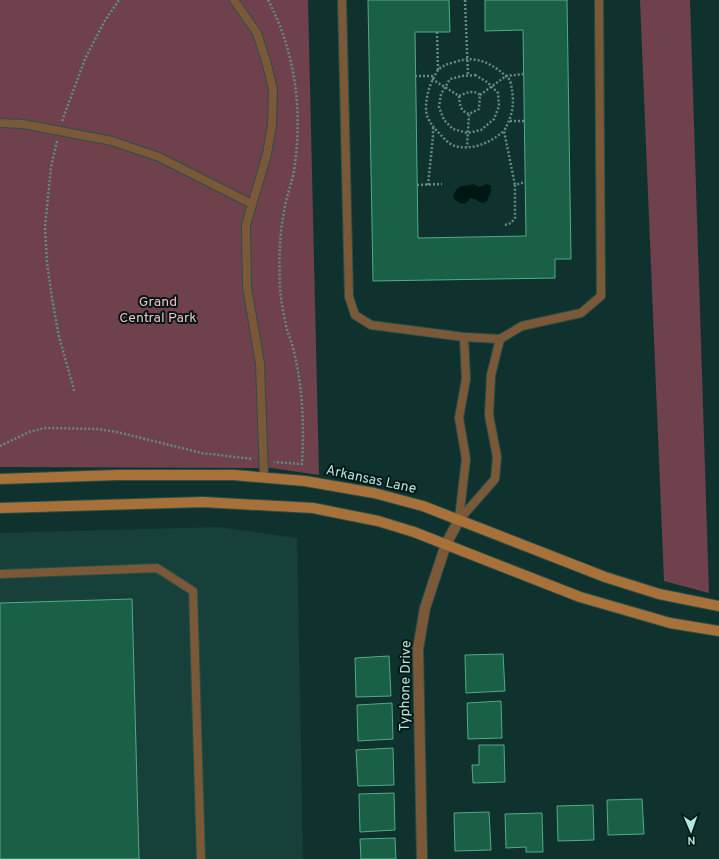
<svg xmlns="http://www.w3.org/2000/svg" width="719" height="859" viewBox="0 0 719 859" font-family="Overpass,sans-serif">
<style>
.built{fill:#18403b}
.green{fill:#6f414c}
.water{fill:#001613}
.building{fill:#196046;stroke:#52ab86}
.lines{fill:none;stroke-linecap:round;stroke-linejoin:round}
.lane-casing{stroke:#2a4f4a;stroke-width:10}
.street-casing{stroke:#2a4f4a;stroke-width:12}
.secondary-casing{stroke:#2a4f4a;stroke-width:12}
.path{stroke:#618b85;stroke-width:2.5;stroke-dasharray:2 2;stroke-linecap:butt}
.lane{stroke:#7b5938;stroke-width:8}
.street{stroke:#7b5938;stroke-width:10}
.secondary{stroke:#a8713a;stroke-width:10}
.labels{text-anchor:middle;dominant-baseline:central;stroke-width:4;stroke-linejoin:round;paint-order:stroke}
.park-label{font-size:14px;fill:#f6bbc8;stroke:#021815}
.street-label{font-size:14px;fill:#b5e5dd;stroke:#021815}
</style>
<rect width="100%" height="100%" fill="#0f322e"/>
<!-- built -->
<path class="built" d="M 218,527 L 297,538 L 303,859 L 0,859 L 0,533 Z"/>
<!-- green -->
<g class="green">
<path d="M 0,0 L 308,0 L 319,475 L 271,468 L 0,467 Z"/>
<path d="M 640,0 L 690,0 L 709,593 L 664,581 Z"/>
</g>
<!-- water -->
<path class="water" d="M 474,184 L 479,187 L 487,184 L 491,186 L 491,191 L 487,201 L 483,203 C 478,202 476,198 470,198 C 466,207 458,204 453,197 C 457,184 462,187 474,184 Z"/>
<!-- building -->
<g class="building">
<path d="M 368,0 L 449,0 L 450,32 L 415,32 L 418,238 L 526,236 L 523,30 L 485,31 L 485,0 L 567,0 L 571,259 L 555,259 L 555,278 L 373,281 Z"/>
<path d="M 132,599 L 139,859 L 0,859 L 0,603 Z"/>
<path d="M 503,654 L 505,691 L 466,693 L 465,655 Z"/>
<path d="M 389,656 L 391,696 L 356,697 L 355,658 Z"/>
<path d="M 501,701 L 502,738 L 468,739 L 467,703 Z"/>
<path d="M 392,703 L 393,739 L 358,741 L 357,705 Z"/>
<path d="M 479,745 L 504,745 L 505,782 L 473,783 L 472,765 L 479,765 Z"/>
<path d="M 393,748 L 394,785 L 358,786 L 356,750 Z"/>
<path d="M 394,793 L 395,830 L 360,832 L 359,794 Z"/>
<path d="M 642,799 L 644,834 L 608,835 L 607,800 Z"/>
<path d="M 593,805 L 594,840 L 558,841 L 557,806 Z"/>
<path d="M 489,812 L 491,850 L 455,851 L 454,813 Z"/>
<path d="M 542,813 L 543,852 L 526,852 L 526,847 L 506,848 L 505,814 Z"/>
<path d="M 395,838 L 396,859 L 361,859 L 360,839 Z"/>
</g>
<g class="lines">
<!-- lane casing -->
<g class="lane-casing">
<g id="lane">
<path d="M 234,0 L 257,33 L 266,61 L 273,89 L 272,125 L 267,154 L 246,225 L 247,287 L 260,364 L 264,477"/>
<path d="M 342,0 L 349,297 L 355,315 L 371,325 L 464,337 L 500,339 L 522,326 L 581,313 L 601,296 L 599,0"/>
<path d="M 0,123 L 23,124 L 112,141 L 159,157 L 252,204"/>
<path d="M 459,519 L 466,459 L 459,418 L 466,379 L 464,337"/>
<path d="M 459,520 L 495,479 L 497,457 L 489,415 L 491,375 L 500,339"/>
<path d="M 0,574 L 157,568 L 193,591 L 201,859"/>
</g>
</g>
<!-- street casing -->
<g class="street-casing">
<path id="street" d="M 422,859 L 418,649 L 425,608 L 446,544 L 459,520"/>
</g>
<!-- secondary casing -->
<g class="secondary-casing">
<g id="secondary">
<path d="M 0,479 L 117,475 L 234,475 L 305,481 L 374,493 L 423,506 L 605,577 L 659,594 L 719,606"/>
<path d="M 0,508 L 203,502 L 313,508 L 378,521 L 414,532 L 580,597 L 670,623 L 719,631"/>
</g>
</g>
<!-- path -->
<g class="path">
<path d="M 268,0 C 296,53 303,112 294,171 C 291,185 286,198 284,212 C 279,237 279,263 280,288 C 281,302 284,316 287,330 C 290,338 293,347 295,356 C 303,391 304,428 302,464 L 274,462"/>
<path d="M 465,0 L 468,75"/>
<path d="M 437,32 L 438,70 C 443,65 448,64 455,62 C 477,54 495,65 510,80 C 515,101 514,113 504,131 L 515,185"/>
<path d="M 438,70 C 431,81 426,94 426,108 C 426,117 430,123 436,130 C 441,135 448,144 455,146 C 473,151 491,142 504,131"/>
<path d="M 475,75 L 487,82 L 498,93 L 499,106 L 494,119 L 481,130 L 468,133 L 453,129 L 444,120 L 439,107 L 441,94 L 450,79 L 462,76 Z"/>
<path d="M 415,76 L 434,76"/>
<path d="M 432,79 L 459,96 C 466,93 473,89 480,95 L 479,109 L 469,114 L 467,147"/>
<path d="M 480,95 L 506,76 L 524,74"/>
<path d="M 459,96 C 460,105 460,111 469,114"/>
<path d="M 62,121 L 85,59 L 104,22 L 119,0"/>
<path d="M 510,121 L 524,121"/>
<path d="M 57,141 L 51,167 L 45,227 L 47,263 L 52,298 L 59,337 L 75,393"/>
<path d="M 417,185 L 442,184"/>
<path d="M 428,185 L 433,137 L 433,126"/>
<path d="M 505,225 L 511,223 L 515,218 L 515,185 L 525,182"/>
<path d="M 0,446 L 29,432 L 45,428 L 97,429 L 117,432 L 202,453 L 253,459"/>
</g>
<!-- lane -->
<use href="#lane" class="lane"/>
<!-- street -->
<use href="#street" class="street"/>
<!-- secondary -->
<use href="#secondary" class="secondary"/>
</g>
<g class="labels">
<!-- park labels -->
<g class="park-label">
<text x="158" y="302">Grand<tspan x="158" dy="16">Central Park</tspan></text>
</g>
<!-- street labels -->
<g class="street-label">
<text transform="translate(371 480) rotate(12)">Arkansas Lane</text>
<text transform="translate(406 686) rotate(-89)">Typhone Drive</text>
</g>
</g>
<!-- north arrow -->
<g transform="translate(691 831) rotate(178)" stroke="#021815" stroke-width="3" paint-order="stroke">
<path d="M0-3L7 15L0 10L-7 15Z" fill="#b5e5dd"/>
<text y="-6" font-size="11" font-weight="bold" text-anchor="middle" fill="#b5e5dd">N</text>
</g>
</svg>
